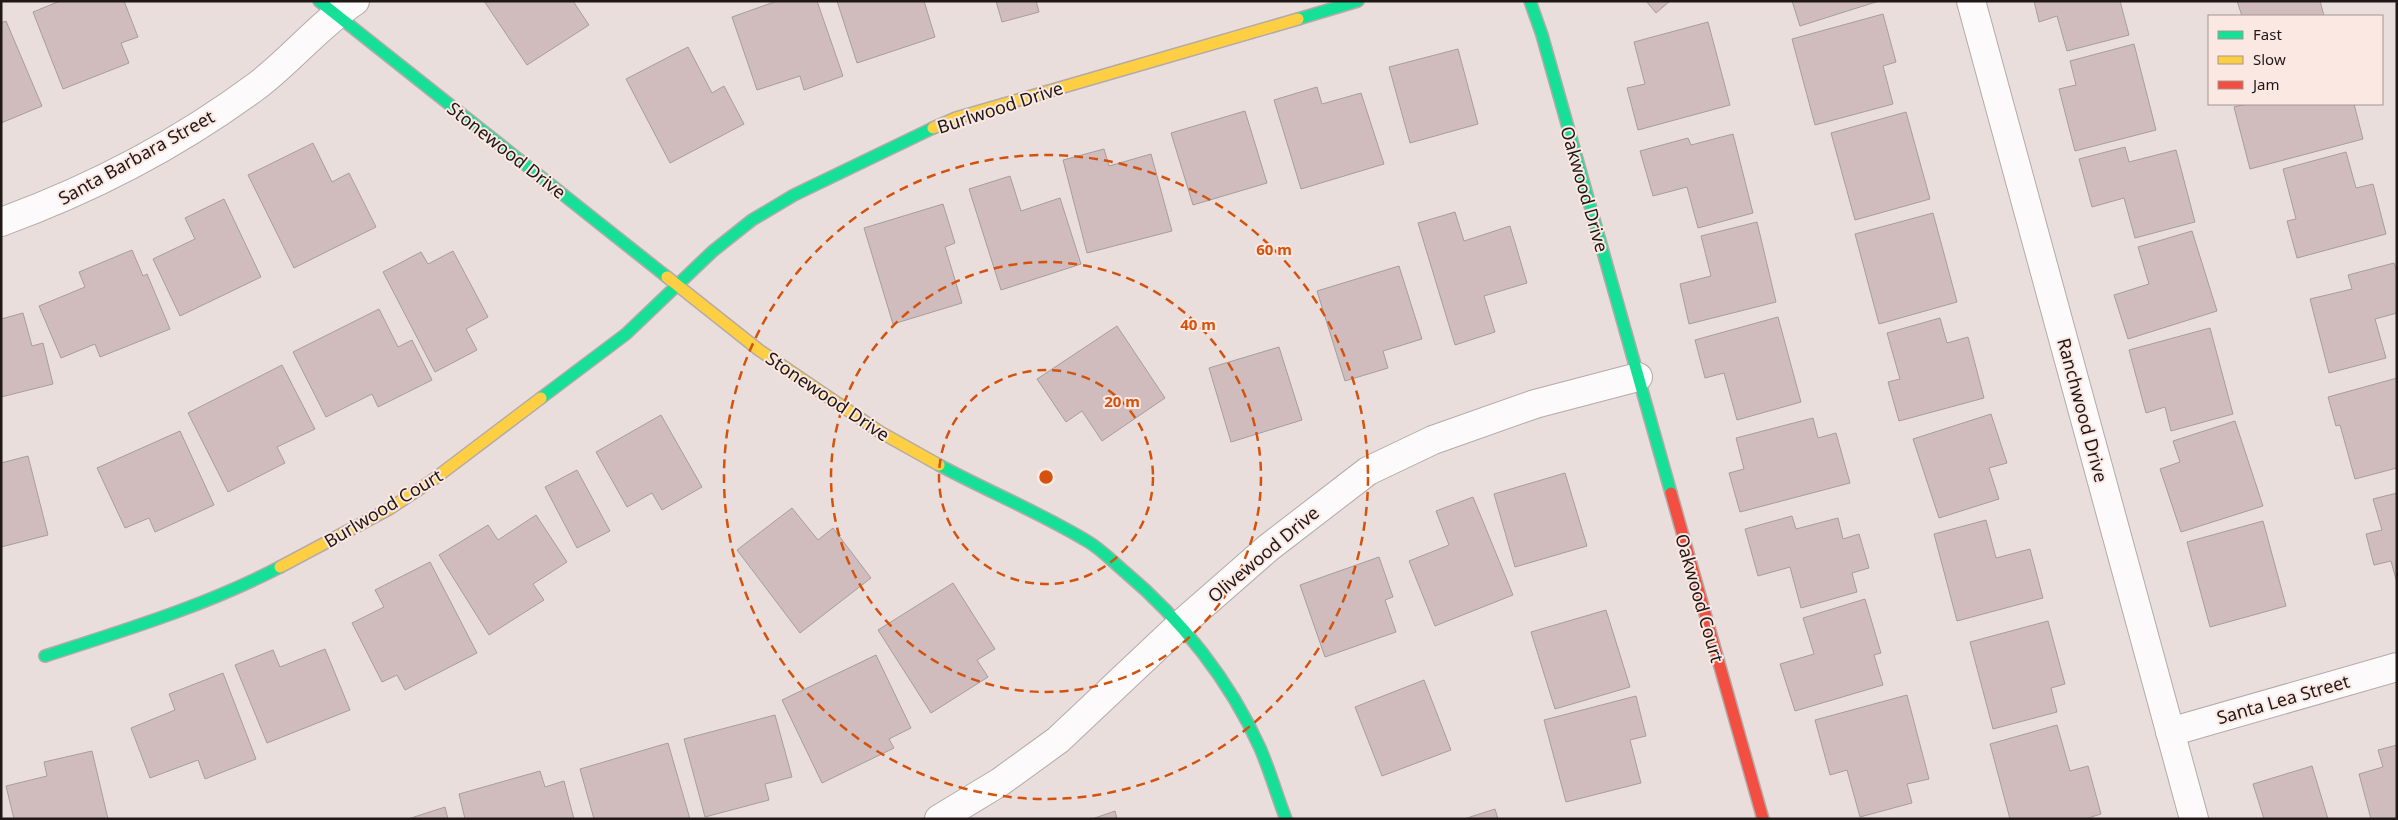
<svg xmlns="http://www.w3.org/2000/svg" width="2398" height="820" viewBox="0 0 2398 820" font-family="'Noto Sans',sans-serif">
<style>
.building{fill:#d0bcbc;stroke:#a69e9d}
.lines{fill:none;stroke-linecap:round;stroke-linejoin:round}
.street-casing{stroke:#b4aba9;stroke-width:30}
.fast-casing{stroke:#b4aba9;stroke-width:14}
.slow-casing{stroke:#b4aba9;stroke-width:14}
.jam-casing{stroke:#b4aba9;stroke-width:14}
.street{stroke:#fcfafa;stroke-width:28}
.fast{stroke:#16e098;stroke-width:11}
.slow{stroke:#ffcf43;stroke-width:11}
.jam{stroke:#f24e42;stroke-width:11}
.ring{fill:none;stroke:#d4520d;stroke-width:2.5;stroke-dasharray:9 6}
.labels{text-anchor:middle;dominant-baseline:central;stroke-width:4;stroke-linejoin:round;paint-order:stroke}
.street-label{font-size:18px;fill:#1f1816;stroke:#fce8e2}
.centre{fill:#d4520d;stroke:#fce8e2;stroke-width:2.5}
.ring-label{font-size:15px;text-anchor:middle;font-weight:bold;fill:#d4520d;stroke:#fce8e2;stroke-width:4;stroke-linejoin:round;paint-order:stroke}
</style>
<rect width="100%" height="100%" fill="#e9dedb"/>
<!-- building -->
<g class="building">
<path d="M 60,1 L 124,1 L 138,37 L 121,43 L 129,63 L 63,89 L 33,12 Z"/>
<path d="M 484,1 L 573,1 L 589,25 L 527,65 Z"/>
<path d="M 777,1 L 817,1 L 843,76 L 804,90 L 800,76 L 757,90 L 732,17 Z"/>
<path d="M 837,1 L 924,1 L 935,37 L 857,63 Z"/>
<path d="M 996,1 L 1036,1 L 1039,12 L 1002,22 Z"/>
<path d="M 1646,1 L 1670,1 L 1656,13 Z"/>
<path d="M 1792,1 L 1879,1 L 1800,26 Z"/>
<path d="M 2034,1 L 2120,1 L 2129,35 L 2067,51 L 2057,16 L 2039,22 Z"/>
<path d="M 2237,1 L 2320,1 L 2324,16 L 2242,16 Z"/>
<path d="M 1883,14 L 1896,62 L 1883,66 L 1893,104 L 1815,125 L 1792,39 Z"/>
<path d="M 6,21 L 42,106 L 1,123 L 1,23 Z"/>
<path d="M 1708,22 L 1730,105 L 1638,130 L 1627,88 L 1645,84 L 1634,42 Z"/>
<path d="M 2134,44 L 2156,130 L 2075,151 L 2059,89 L 2076,85 L 2070,61 Z"/>
<path d="M 688,47 L 712,93 L 724,86 L 744,124 L 670,163 L 626,79 Z"/>
<path d="M 1458,49 L 1478,124 L 1410,143 L 1389,67 Z"/>
<path d="M 1317,87 L 1322,104 L 1361,93 L 1384,164 L 1301,189 L 1274,100 Z"/>
<path d="M 2247,104 L 2354,104 L 2363,139 L 2250,169 L 2234,107 Z"/>
<path d="M 1245,111 L 1267,183 L 1193,205 L 1171,133 Z"/>
<path d="M 1906,112 L 1930,199 L 1855,220 L 1831,133 Z"/>
<path d="M 1733,134 L 1753,213 L 1698,228 L 1687,187 L 1653,196 L 1640,151 L 1688,138 L 1691,145 Z"/>
<path d="M 313,143 L 332,182 L 349,173 L 376,227 L 294,268 L 248,175 Z"/>
<path d="M 2125,147 L 2129,162 L 2176,150 L 2195,222 L 2135,238 L 2124,198 L 2092,207 L 2079,159 Z"/>
<path d="M 1104,149 L 1109,166 L 1151,154 L 1172,231 L 1087,253 L 1063,160 Z"/>
<path d="M 2346,152 L 2356,188 L 2373,184 L 2386,234 L 2297,258 L 2287,221 L 2296,219 L 2283,169 Z"/>
<path d="M 1010,176 L 1021,211 L 1060,198 L 1081,264 L 1001,290 L 969,189 Z"/>
<path d="M 224,199 L 261,277 L 180,316 L 153,259 L 195,239 L 185,218 Z"/>
<path d="M 943,204 L 955,243 L 945,247 L 962,303 L 893,324 L 864,228 Z"/>
<path d="M 1455,212 L 1464,241 L 1510,226 L 1527,283 L 1484,296 L 1495,332 L 1455,345 L 1418,223 Z"/>
<path d="M 1933,213 L 1957,302 L 1879,324 L 1855,234 Z"/>
<path d="M 1757,222 L 1776,302 L 1689,324 L 1680,284 L 1711,276 L 1701,236 Z"/>
<path d="M 2192,231 L 2217,311 L 2128,339 L 2114,295 L 2149,284 L 2138,247 Z"/>
<path d="M 132,250 L 143,276 L 147,274 L 170,329 L 100,357 L 95,344 L 61,358 L 39,306 L 85,287 L 79,272 Z"/>
<path d="M 453,251 L 488,317 L 466,329 L 477,350 L 435,372 L 383,272 L 421,252 L 428,264 Z"/>
<path d="M 2394,263 L 2397,272 L 2397,313 L 2375,319 L 2386,358 L 2329,373 L 2310,299 L 2352,289 L 2348,275 Z"/>
<path d="M 1399,266 L 1422,339 L 1383,351 L 1388,368 L 1345,381 L 1317,291 Z"/>
<path d="M 379,309 L 398,347 L 412,340 L 432,380 L 378,407 L 372,394 L 326,417 L 293,352 Z"/>
<path d="M 23,313 L 32,346 L 43,343 L 53,384 L 1,397 L 1,319 Z"/>
<path d="M 1778,317 L 1801,402 L 1737,420 L 1724,373 L 1705,378 L 1695,340 Z"/>
<path d="M 1940,318 L 1947,343 L 1968,337 L 1984,398 L 1899,421 L 1888,382 L 1900,379 L 1887,333 Z"/>
<path d="M 1117,326 L 1165,398 L 1102,441 L 1082,411 L 1066,422 L 1037,379 Z"/>
<path d="M 2210,328 L 2233,414 L 2171,431 L 2165,407 L 2146,413 L 2129,350 Z"/>
<path d="M 1279,347 L 1302,420 L 1231,442 L 1209,368 Z"/>
<path d="M 282,365 L 315,429 L 277,447 L 285,463 L 228,492 L 188,413 Z"/>
<path d="M 2397,378 L 2397,468 L 2355,479 L 2340,425 L 2336,426 L 2328,397 Z"/>
<path d="M 1991,414 L 2007,463 L 1989,468 L 1999,499 L 1939,518 L 1913,439 Z"/>
<path d="M 661,415 L 702,487 L 662,510 L 652,493 L 627,507 L 596,452 Z"/>
<path d="M 1813,418 L 1818,438 L 1836,433 L 1850,483 L 1740,512 L 1729,473 L 1744,469 L 1736,438 Z"/>
<path d="M 2235,421 L 2263,506 L 2181,532 L 2160,469 L 2180,462 L 2173,441 Z"/>
<path d="M 180,431 L 214,505 L 155,532 L 149,518 L 125,528 L 97,468 Z"/>
<path d="M 28,456 L 48,535 L 1,547 L 1,463 Z"/>
<path d="M 577,470 L 610,531 L 577,548 L 545,487 Z"/>
<path d="M 1565,473 L 1587,546 L 1515,567 L 1494,494 Z"/>
<path d="M 2397,493 L 2397,583 L 2391,561 L 2374,565 L 2366,534 L 2382,530 L 2373,499 Z"/>
<path d="M 1473,497 L 1513,595 L 1435,626 L 1409,561 L 1449,545 L 1436,511 Z"/>
<path d="M 792,508 L 818,540 L 833,528 L 871,578 L 800,633 L 737,550 Z"/>
<path d="M 536,515 L 567,562 L 533,584 L 544,600 L 489,635 L 439,555 L 488,525 L 498,540 Z"/>
<path d="M 1792,516 L 1796,529 L 1838,518 L 1843,539 L 1859,534 L 1869,568 L 1852,573 L 1857,592 L 1801,608 L 1790,567 L 1758,576 L 1745,529 Z"/>
<path d="M 1986,520 L 1996,558 L 2030,549 L 2043,598 L 1957,621 L 1934,534 Z"/>
<path d="M 2263,521 L 2286,606 L 2210,627 L 2187,542 Z"/>
<path d="M 1379,557 L 1393,597 L 1385,600 L 1396,632 L 1325,657 L 1300,585 Z"/>
<path d="M 430,562 L 477,653 L 405,690 L 397,675 L 382,682 L 352,623 L 384,607 L 375,590 Z"/>
<path d="M 953,583 L 995,649 L 977,660 L 988,677 L 931,713 L 878,630 Z"/>
<path d="M 1865,599 L 1881,653 L 1874,655 L 1883,685 L 1795,711 L 1780,664 L 1814,654 L 1803,618 Z"/>
<path d="M 1606,610 L 1630,687 L 1555,709 L 1531,632 Z"/>
<path d="M 2048,621 L 2065,684 L 2051,688 L 2057,712 L 1993,729 L 1970,642 Z"/>
<path d="M 325,649 L 350,710 L 267,743 L 235,665 L 273,650 L 280,667 Z"/>
<path d="M 876,655 L 911,728 L 889,739 L 894,748 L 822,783 L 782,700 Z"/>
<path d="M 223,673 L 256,759 L 205,779 L 198,760 L 150,778 L 131,728 L 175,710 L 169,694 Z"/>
<path d="M 1424,680 L 1451,750 L 1382,776 L 1355,707 Z"/>
<path d="M 1907,695 L 1929,779 L 1907,784 L 1912,803 L 1860,817 L 1847,770 L 1830,775 L 1815,720 Z"/>
<path d="M 1636,696 L 1646,736 L 1630,740 L 1641,783 L 1566,802 L 1544,720 Z"/>
<path d="M 775,715 L 792,777 L 765,784 L 769,800 L 705,817 L 684,739 Z"/>
<path d="M 2057,725 L 2070,771 L 2088,766 L 2101,814 L 2085,819 L 2010,819 L 1990,744 Z"/>
<path d="M 668,743 L 690,819 L 594,819 L 580,769 Z"/>
<path d="M 2397,745 L 2397,819 L 2371,819 L 2359,774 L 2383,767 L 2378,750 Z"/>
<path d="M 92,751 L 108,819 L 14,819 L 6,786 L 47,776 L 44,762 Z"/>
<path d="M 2312,766 L 2328,819 L 2264,819 L 2253,784 Z"/>
<path d="M 540,771 L 545,787 L 564,781 L 574,819 L 465,819 L 459,794 Z"/>
<path d="M 445,807 L 448,819 L 408,819 Z"/>
<path d="M 1495,809 L 1498,819 L 1464,819 Z"/>
<path d="M 1115,811 L 1117,819 L 1092,819 Z"/>
</g>
<g class="lines">
<!-- street casing -->
<g class="street-casing">
<g id="street">
<path d="M 1971,1 L 2194,819"/>
<path d="M 1,222 C 92,189 180,143 258,85 C 292,59 319,25 355,1"/>
<path d="M 2170,732 L 2397,667"/>
<path d="M 939,819 L 1000,782 L 1058,740 L 1180,625 L 1268,548 L 1368,471 L 1433,440 L 1535,404 L 1638,377"/>
</g>
</g>
<!-- fast casing -->
<g class="fast-casing">
<g id="fast">
<path d="M 319,1 L 667,277"/>
<path d="M 1530,1 L 1542,35 L 1671,493"/>
<path d="M 1298,19 L 1358,1"/>
<path d="M 541,398 L 626,334 L 713,251 L 752,220 L 794,195 L 933,128"/>
<path d="M 939,465 C 987,491 1039,512 1087,541 C 1101,549 1113,562 1125,572 C 1181,619 1230,681 1260,748 C 1270,771 1277,796 1286,819"/>
<path d="M 45,656 C 125,630 205,606 280,567"/>
</g>
</g>
<!-- slow casing -->
<g class="slow-casing">
<g id="slow">
<path d="M 933,128 L 956,118 L 1298,19"/>
<path d="M 667,277 L 759,350 L 880,432 L 939,465"/>
<path d="M 280,567 L 389,509 L 430,482 L 541,398"/>
</g>
</g>
<!-- jam casing -->
<g class="jam-casing">
<path id="jam" d="M 1671,493 L 1763,819"/>
</g>
<!-- street -->
<use href="#street" class="street"/>
<!-- fast -->
<use href="#fast" class="fast"/>
<!-- slow -->
<use href="#slow" class="slow"/>
<!-- jam -->
<use href="#jam" class="jam"/>
</g>
<!-- distance rings -->
<g class="ring">
<circle cx="1046" cy="477" r="107"/>
<circle cx="1046" cy="477" r="215"/>
<circle cx="1046" cy="477" r="322"/>
</g>
<g class="labels">
<!-- street labels -->
<g class="street-label">
<text transform="translate(1000 107) rotate(-18)">Burlwood Drive</text>
<text transform="translate(507 150) rotate(38)">Stonewood Drive</text>
<text transform="translate(136 157) rotate(-29)">Santa Barbara Street</text>
<text transform="translate(1585 189) rotate(74)">Oakwood Drive</text>
<text transform="translate(828 396) rotate(34)">Stonewood Drive</text>
<text transform="translate(2083 410) rotate(75)">Ranchwood Drive</text>
<text transform="translate(383 508) rotate(-31)">Burlwood Court</text>
<text transform="translate(1263 554) rotate(-40)">Olivewood Drive</text>
<text transform="translate(1700 598) rotate(74)">Oakwood Court</text>
<text transform="translate(2283 699) rotate(-16)">Santa Lea Street</text>
</g>
</g>
<circle cx="1046" cy="477" r="8" class="centre"/>
<g class="ring-label">
<text x="1274" y="255">60 m</text>
<text x="1198" y="330">40 m</text>
<text x="1122" y="407">20 m</text>
</g>
<!-- border -->
<rect width="2398" height="820" fill="none" stroke="#1f1816" stroke-width="5"/>
<!-- legend -->
<rect x="2208" y="15" width="175" height="90" fill="#fce8e2" stroke="#a49590"/>
<rect x="2218" y="31" width="25" height="8" fill="#16e098" stroke="#a49590"/>
<text x="2253" y="40" font-size="15" fill="#1f1816">Fast</text>
<rect x="2218" y="56" width="25" height="8" fill="#ffcf43" stroke="#a49590"/>
<text x="2253" y="65" font-size="15" fill="#1f1816">Slow</text>
<rect x="2218" y="81" width="25" height="8" fill="#f24e42" stroke="#a49590"/>
<text x="2253" y="90" font-size="15" fill="#1f1816">Jam</text>
</svg>
